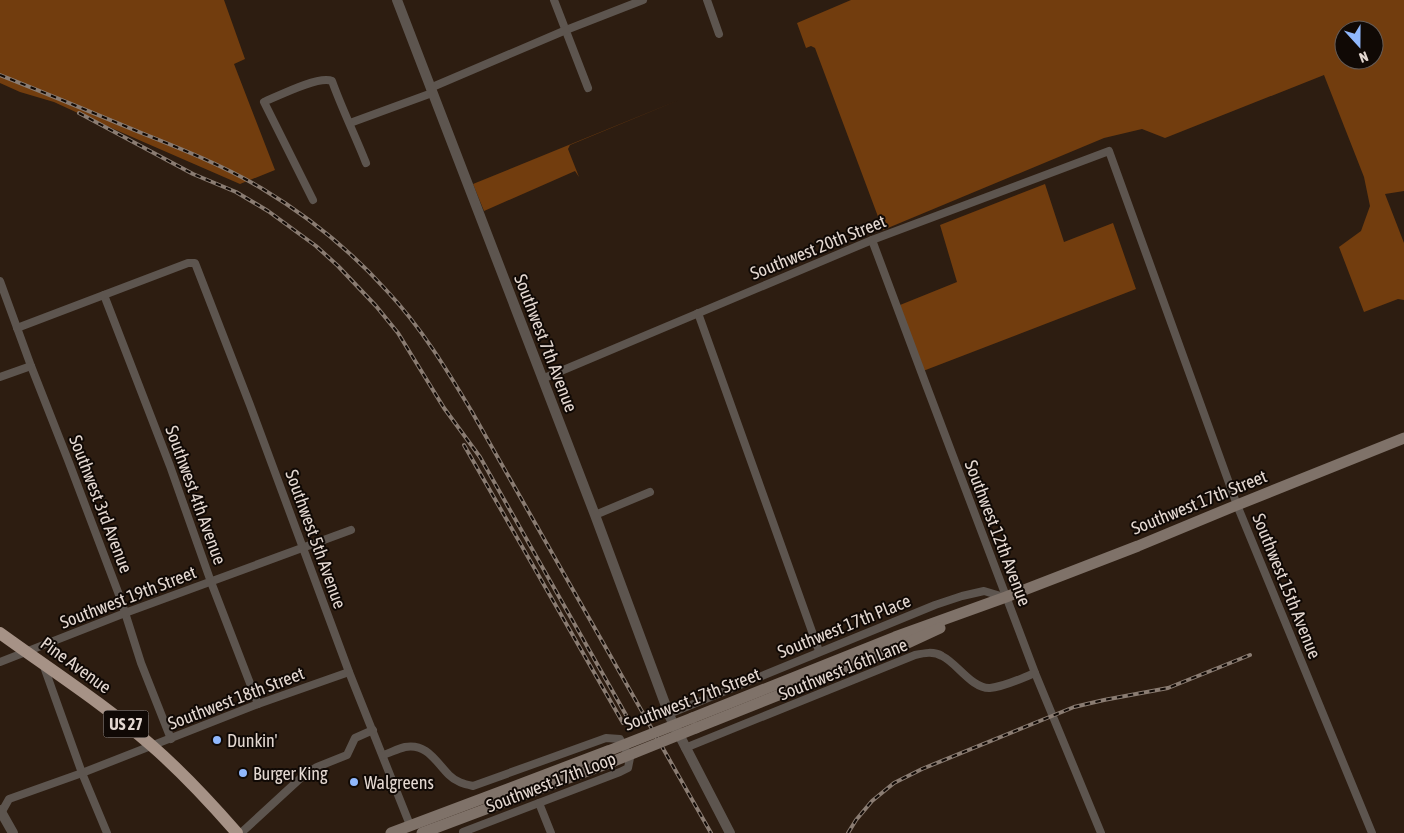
<svg xmlns="http://www.w3.org/2000/svg" width="1404" height="833" viewBox="0 0 1404 833" font-family="'Asap Condensed',sans-serif">
<style>
.forest{fill:#723d0e;fill-rule:evenodd}
.lines{fill:none;stroke-linecap:round;stroke-linejoin:round}
.minor{stroke:#5d554f;stroke-width:8}
.tertiary{stroke:#5d554f;stroke-width:10}
.secondary{stroke:#7f7269;stroke-width:11}
.trunk{stroke:#a69286;stroke-width:12}
.rail-casing{stroke:#8a7c72;stroke-width:4}
.rail{stroke:#100905;stroke-width:2;stroke-dasharray:5.5;stroke-linecap:butt}
.secondary-bridge{stroke:#7f7269;stroke-width:11}
.poi-dot{fill:#90b8fd;stroke:#100905;stroke-width:2}
.labels{text-anchor:middle;dominant-baseline:central;stroke-width:4;stroke-linejoin:round;paint-order:stroke}
.shield{fill:#100905;stroke:#a49a94;stroke-width:1}
.shield-label{font-size:16px;font-weight:bold;fill:#e4d8d1}
.street-label{font-size:18px;fill:#e4d8d1;stroke:#100905}
.poi-label{font-size:18px;fill:#e4d8d1;stroke:#100905;text-anchor:start}
</style>
<rect width="100%" height="100%" fill="#2d1d11"/>
<!-- forest -->
<g class="forest">
<path d="M 0,0 L 224,0 L 245,59 L 234,64 L 275,170 L 240,184 L 93,120 L 54,102 L 20,92 L 0,83 Z"/>
<path d="M 851,0 L 1404,0 L 1404,191 L 1385,194 L 1404,243 L 1404,300 L 1398,299 L 1364,312 L 1339,247 L 1361,231 L 1370,206 L 1364,177 L 1324,75 L 1165,138 L 1142,129 L 1104,138 L 883,230 L 815,48 L 811,46 L 806,48 L 797,23 ZM 1344,30 L 1374,30 L 1374,60 L 1344,60 Z"/>
<path d="M 679,100 L 570,145 L 568,149 L 579,177 L 575,171 L 484,211 L 473,184 Z"/>
<path d="M 1045,184 L 1064,242 L 1113,223 L 1136,289 L 923,371 L 900,305 L 957,282 L 940,225 Z"/>
</g>
<g class="lines">
<!-- minor -->
<g class="minor">
<path d="M 554,0 L 588,88"/>
<path d="M 707,0 L 719,34"/>
<path d="M 430,88 L 566,30 L 643,0"/>
<path d="M 350,123 L 432,93"/>
<path d="M 313,200 L 264,102 C 278,96 319,75 332,81 C 342,109 355,135 366,163"/>
<path d="M 872,240 L 925,382 L 1035,673 L 1101,833"/>
<path d="M 0,281 L 31,366 L 68,460 L 121,600 L 141,663 L 171,739"/>
<path d="M 104,295 L 170,466 L 211,582 L 258,704"/>
<path d="M 698,313 L 819,651"/>
<path d="M 17,328 L 188,263 L 195,263 L 250,405 L 349,672 L 410,825"/>
<path d="M 0,377 L 31,366"/>
<path d="M 542,379 L 872,240 L 1109,151 L 1237,505 L 1372,833"/>
<path d="M 595,515 L 650,492"/>
<path d="M 0,662 L 125,613 L 351,530"/>
<path d="M 43,664 L 82,773 L 107,833"/>
<path d="M 669,714 L 935,605 L 962,596 L 984,591 L 1004,597"/>
<path d="M 685,748 L 915,655 C 924,653 934,651 942,656 C 957,663 972,689 990,688 C 1004,687 1022,678 1035,673"/>
<path d="M 383,755 C 390,753 397,749 405,747 C 427,743 436,762 449,775 C 456,782 464,784 473,786 L 606,738 L 620,739 L 630,758 L 628,768 L 620,772 L 463,832"/>
<path d="M 539,803 L 551,833"/>
<path d="M 0,815 L 9,799 L 82,773 L 258,704 L 349,672"/>
<path d="M 241,833 L 304,775 L 317,767 L 347,755 L 355,738 L 373,730"/>
</g>
<!-- tertiary -->
<g class="tertiary">
<path d="M 397,0 L 595,515 L 670,717 L 730,833"/>
<path d="M 0,810 L 13,833"/>
</g>
<!-- secondary -->
<g class="secondary">
<path d="M 692,718 L 895,637 L 1006,597 L 1138,546 L 1237,505 L 1404,438"/>
<path d="M 696,728 L 899,647 L 940,628"/>
<path d="M 391,833 L 608,751"/>
<path d="M 422,833 L 614,761"/>
</g>
<!-- trunk -->
<path class="trunk" d="M 0,633 C 51,670 104,704 151,745 C 182,772 210,802 237,833"/>
<!-- rail casing -->
<g class="rail-casing">
<g id="rail">
<path d="M 0,75 C 48,94 96,114 144,134 C 184,150 224,166 261,188 C 308,216 351,251 387,291 C 421,327 447,370 472,412 L 711,833"/>
<path d="M 79,113 L 193,174 L 236,192 L 268,211 L 316,246 L 338,266 L 376,306 L 398,333 L 444,408 L 480,457 L 626,715"/>
<path d="M 464,445 L 623,723"/>
<path d="M 848,833 L 856,820 L 872,801 L 894,783 L 922,769 L 1074,707 L 1104,700 L 1168,688 L 1250,655"/>
</g>
</g>
<!-- rail -->
<use href="#rail" class="rail"/>
<!-- secondary-bridge -->
<g class="secondary-bridge">
<path d="M 608,751 L 692,718"/>
<path d="M 614,761 L 696,728"/>
</g>
</g>
<!-- markers -->
<g class="poi-dot">
<circle cx="217" cy="740" r="5"/>
<circle cx="243" cy="773" r="5"/>
<circle cx="354" cy="782" r="5"/>
</g>
<g class="labels">
<!-- shield labels -->
<rect class="shield" x="103.5" y="710.5" width="45" height="27" rx="4"/>
<g class="shield-label">
<text x="126" y="724">US 27</text>
</g>
<!-- street labels -->
<g class="street-label">
<text transform="translate(818 247) rotate(-22)">Southwest 20th Street</text>
<text transform="translate(546 343) rotate(69)">Southwest 7th Avenue</text>
<text transform="translate(196 495) rotate(70)">Southwest 4th Avenue</text>
<text transform="translate(1199 502) rotate(-22)">Southwest 17th Street</text>
<text transform="translate(101 504) rotate(69)">Southwest 3rd Avenue</text>
<text transform="translate(998 533) rotate(69)">Southwest 12th Avenue</text>
<text transform="translate(316 539) rotate(70)">Southwest 5th Avenue</text>
<text transform="translate(1287 586) rotate(68)">Southwest 15th Avenue</text>
<text transform="translate(128 597) rotate(-21)">Southwest 19th Street</text>
<text transform="translate(844 626) rotate(-22)">Southwest 17th Place</text>
<text transform="translate(76 665) rotate(36)">Pine Avenue</text>
<text transform="translate(843 669) rotate(-22)">Southwest 16th Lane</text>
<text transform="translate(236 698) rotate(-21)">Southwest 18th Street</text>
<text transform="translate(692 699) rotate(-21)">Southwest 17th Street</text>
<text transform="translate(551 782) rotate(-21)">Southwest 17th Loop</text>
</g>
<!-- poi labels -->
<g class="poi-label">
<text x="227" y="740">Dunkin'</text>
<text x="253" y="773">Burger King</text>
<text x="364" y="782">Walgreens</text>
</g>
</g>
<!-- north arrow -->
<g transform="translate(1359 45) rotate(159)"><circle r="24" fill="#100905" stroke="#655c57"/>
<path d="M0-4L9 19L0 12L-9 19Z" fill="#90b8fd"/>
<text y="-8" font-size="14" font-weight="bold" text-anchor="middle" fill="#e4d8d1">N</text>
</g>
</svg>
